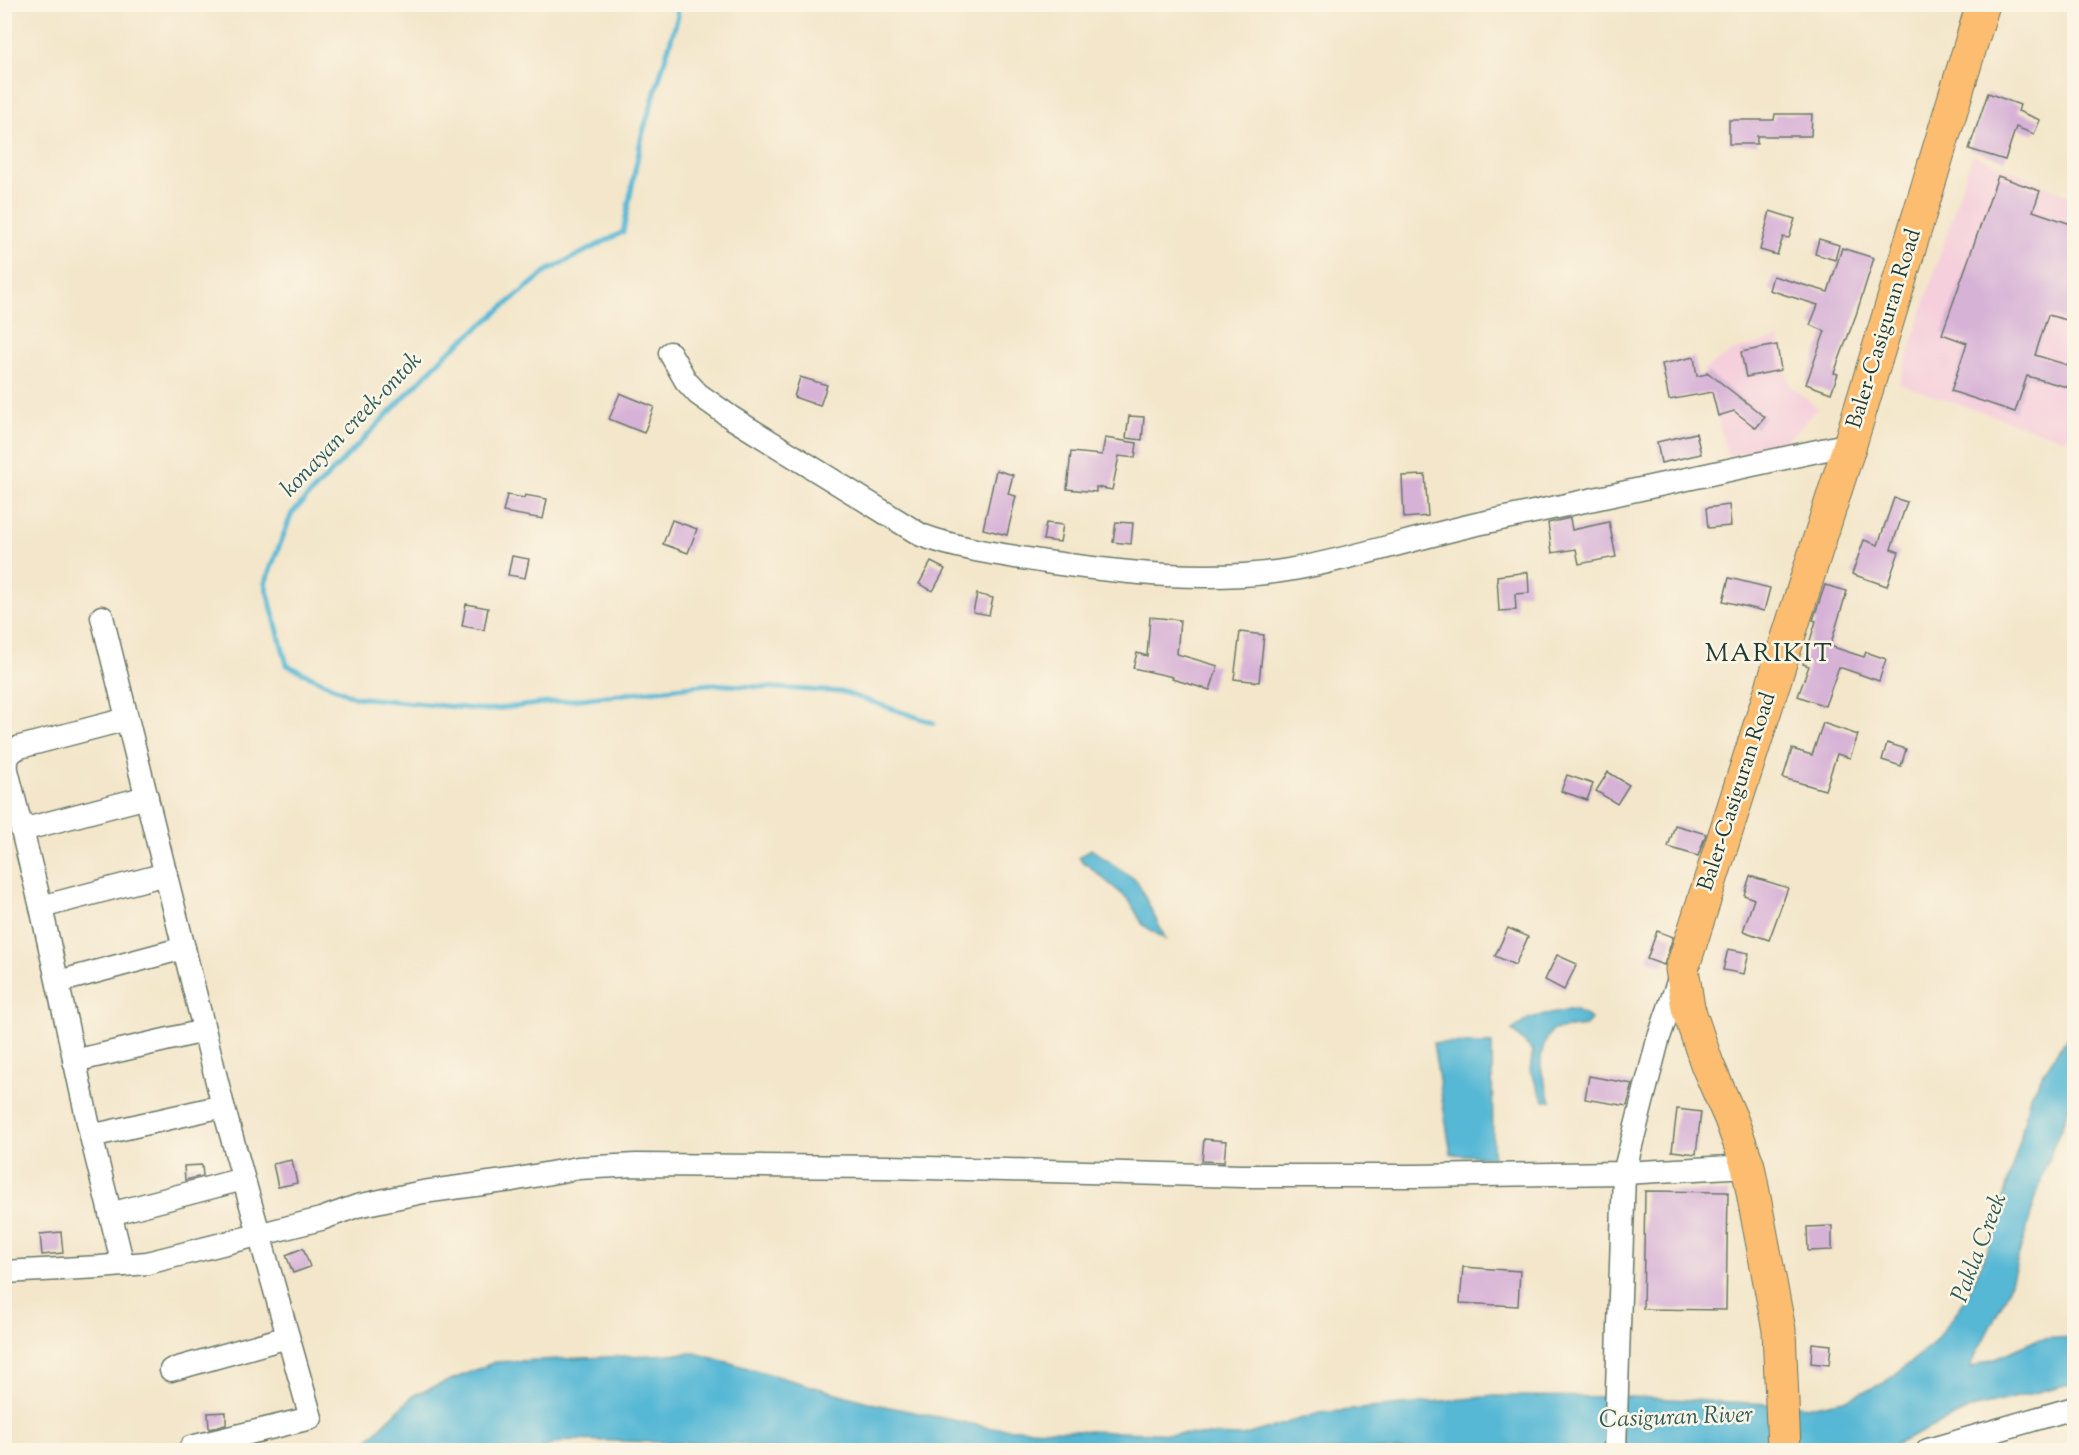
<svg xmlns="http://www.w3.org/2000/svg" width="2079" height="1455" viewBox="0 0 2079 1455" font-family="'Sorts Mill Goudy',serif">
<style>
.built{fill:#f5cfdb}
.water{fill:#57b8d5;stroke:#3b7a84;stroke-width:1.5}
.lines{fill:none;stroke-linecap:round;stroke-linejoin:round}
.stream{stroke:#57b8d5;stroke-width:5}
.building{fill:#d7b2d7}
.street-casing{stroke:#697868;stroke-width:25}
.primary-casing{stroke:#697868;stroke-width:35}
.street{stroke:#fff;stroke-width:22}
.primary{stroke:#fcbd6f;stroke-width:33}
.labels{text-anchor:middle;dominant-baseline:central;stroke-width:5;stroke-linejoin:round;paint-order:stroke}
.street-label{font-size:22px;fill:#1f3d34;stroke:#fcf5e5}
.water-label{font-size:24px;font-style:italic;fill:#2d5c5c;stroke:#fcf5e5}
.quarter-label{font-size:26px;letter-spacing:1.5px;fill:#1f3d34;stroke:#fcf5e5}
</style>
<rect width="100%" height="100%" fill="#fcf5e5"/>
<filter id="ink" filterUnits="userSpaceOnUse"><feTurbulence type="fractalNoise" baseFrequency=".0167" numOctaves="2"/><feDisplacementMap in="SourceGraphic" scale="12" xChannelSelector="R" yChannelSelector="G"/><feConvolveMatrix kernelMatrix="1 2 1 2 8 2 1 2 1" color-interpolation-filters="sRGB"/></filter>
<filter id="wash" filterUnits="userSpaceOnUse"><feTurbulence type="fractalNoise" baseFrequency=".008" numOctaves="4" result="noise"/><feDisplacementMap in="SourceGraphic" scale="24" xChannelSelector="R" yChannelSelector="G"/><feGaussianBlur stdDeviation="1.35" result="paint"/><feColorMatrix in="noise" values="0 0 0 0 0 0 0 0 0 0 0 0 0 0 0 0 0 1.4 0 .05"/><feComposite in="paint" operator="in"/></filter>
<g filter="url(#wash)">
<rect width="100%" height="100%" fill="#f3e6ca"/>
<!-- built -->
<g class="built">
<path d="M 1972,154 L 2074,198 L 2074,431 L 2065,440 L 1899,384 Z"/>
<path d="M 1779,338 L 1790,386 L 1818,408 L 1798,430 L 1779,445 L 1728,456 L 1703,370 L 1735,350 Z"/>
</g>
<!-- water -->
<g class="water">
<path d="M 1091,849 L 1137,881 L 1166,940 L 1143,925 L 1129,900 L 1079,858 Z"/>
<path d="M 1574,1009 L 1591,1019 L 1586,1026 L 1552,1030 C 1534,1057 1541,1073 1551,1101 L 1544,1101 L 1530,1071 L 1533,1051 L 1512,1030 L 1530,1018 Z"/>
<path d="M 2074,1031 L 2074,1096 L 2044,1170 L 2008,1292 L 1969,1368 L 2008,1353 L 2038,1339 L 2074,1337 L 2074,1383 L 1972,1408 L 1888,1448 L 1863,1450 L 1554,1450 L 1523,1446 L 1474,1450 L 776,1450 L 739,1444 L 569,1440 L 536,1450 L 357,1450 L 414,1395 L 495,1362 L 695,1353 L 875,1404 L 991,1428 L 1242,1436 L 1320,1413 L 1494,1396 L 1630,1397 L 1814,1406 L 1844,1400 L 1884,1383 L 1931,1346 L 1964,1302 L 1987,1252 L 2020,1141 L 2030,1095 L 2063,1043 Z"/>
<path d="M 1433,1043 L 1492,1044 L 1493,1157 L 1451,1154 Z"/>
</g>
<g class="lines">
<!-- stream -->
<path class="stream" d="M 676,4 L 678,16 L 642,135 L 623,232 L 547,271 L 445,355 L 292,513 L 265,583 L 287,665 L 354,697 L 487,710 L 710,684 L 843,692 L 934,723"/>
</g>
<g id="blocks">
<!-- building -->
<g class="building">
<path d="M 1988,93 L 2020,105 L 2018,111 L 2040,120 L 2034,134 L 2016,127 L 2005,160 L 1969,149 Z"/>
<path d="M 1775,114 L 1812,114 L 1811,136 L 1757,136 L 1757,144 L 1729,144 L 1729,120 L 1774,120 Z"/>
<path d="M 1998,176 L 2040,191 L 2033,211 L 2074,225 L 2074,322 L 2048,315 L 2035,355 L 2074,367 L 2074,389 L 2027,376 L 2015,412 L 1951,391 L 1967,343 L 1942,334 Z"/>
<path d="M 1770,211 L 1795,219 L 1789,238 L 1783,237 L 1777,255 L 1760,250 Z"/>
<path d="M 1819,239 L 1839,245 L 1835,260 L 1815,254 Z"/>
<path d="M 1842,248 L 1874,258 L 1856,315 L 1834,373 L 1838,374 L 1831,393 L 1806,384 L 1825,331 L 1810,325 L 1818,305 L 1769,290 L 1773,276 L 1828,292 Z"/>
<path d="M 1777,345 L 1781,370 L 1746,377 L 1741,352 Z"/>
<path d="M 1694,357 L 1697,376 L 1707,374 L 1707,372 L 1765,417 L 1756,428 L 1734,411 L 1718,416 L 1712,392 L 1669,400 L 1662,364 Z"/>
<path d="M 800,377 L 827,385 L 820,406 L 794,397 Z"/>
<path d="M 620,393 L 654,407 L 644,433 L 609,419 Z"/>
<path d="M 1129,416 L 1144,417 L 1142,440 L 1126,438 Z"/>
<path d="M 1696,433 L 1701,454 L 1661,463 L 1657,442 Z"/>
<path d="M 1105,438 L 1137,443 L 1135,458 L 1119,456 L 1112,490 L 1096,487 L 1096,492 L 1067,489 L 1071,452 L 1102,455 Z"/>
<path d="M 996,470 L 1013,475 L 1008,494 L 1016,496 L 1007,535 L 983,529 Z"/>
<path d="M 1425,475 L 1428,516 L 1404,518 L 1402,476 Z"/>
<path d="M 507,495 L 524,498 L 525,495 L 547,499 L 543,519 L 503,512 Z"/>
<path d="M 1894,498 L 1907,502 L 1891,549 L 1899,552 L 1887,586 L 1852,574 L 1864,540 L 1878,545 Z"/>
<path d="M 1729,505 L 1731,526 L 1708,528 L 1706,508 Z"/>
<path d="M 1570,518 L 1572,530 L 1609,522 L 1616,557 L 1579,564 L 1576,549 L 1552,553 L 1548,523 Z"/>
<path d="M 672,520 L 697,529 L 688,553 L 663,544 Z"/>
<path d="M 1116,522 L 1133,523 L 1131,544 L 1113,542 Z"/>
<path d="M 1046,523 L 1063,525 L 1060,542 L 1043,540 Z"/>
<path d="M 512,556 L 529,559 L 525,578 L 508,575 Z"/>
<path d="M 931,562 L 945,569 L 933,591 L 919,584 Z"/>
<path d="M 1528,572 L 1529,593 L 1515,594 L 1516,610 L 1499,611 L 1497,576 Z"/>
<path d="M 1729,578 L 1770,588 L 1764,611 L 1723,601 Z"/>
<path d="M 1825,585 L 1847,591 L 1830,646 L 1864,657 L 1866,652 L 1886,659 L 1879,681 L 1839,667 L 1825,706 L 1798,696 L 1809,666 L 1803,664 L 1816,621 L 1813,620 Z"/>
<path d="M 977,594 L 993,598 L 989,615 L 973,612 Z"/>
<path d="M 466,604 L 488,608 L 484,630 L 462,626 Z"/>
<path d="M 1150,617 L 1180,620 L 1177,654 L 1218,666 L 1210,690 L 1172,679 L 1173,677 L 1133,668 L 1137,653 L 1147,656 Z"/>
<path d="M 1240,632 L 1264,635 L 1259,682 L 1234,679 Z"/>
<path d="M 1823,723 L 1858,735 L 1850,758 L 1837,754 L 1825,790 L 1783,778 L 1792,749 L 1812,755 Z"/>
<path d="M 1887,743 L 1906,749 L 1901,766 L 1882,760 Z"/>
<path d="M 1608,772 L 1629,785 L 1617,804 L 1596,791 Z"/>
<path d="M 1567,775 L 1593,784 L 1587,800 L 1561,791 Z"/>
<path d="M 1675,825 L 1706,834 L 1698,856 L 1668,847 Z"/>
<path d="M 1750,876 L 1788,888 L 1769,940 L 1743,931 L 1754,899 L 1744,895 Z"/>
<path d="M 1508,928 L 1528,937 L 1515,965 L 1495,956 Z"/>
<path d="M 1657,931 L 1673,937 L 1664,965 L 1647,959 Z"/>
<path d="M 1728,949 L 1749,953 L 1744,974 L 1723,970 Z"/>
<path d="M 1557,955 L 1577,964 L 1564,990 L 1545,980 Z"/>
<path d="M 1589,1076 L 1633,1084 L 1627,1106 L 1585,1099 Z"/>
<path d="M 1677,1109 L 1701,1112 L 1696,1154 L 1672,1151 Z"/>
<path d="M 1204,1139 L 1226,1141 L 1224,1162 L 1202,1161 Z"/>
<path d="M 292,1160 L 297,1183 L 278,1187 L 273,1164 Z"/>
<path d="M 202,1165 L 203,1176 L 185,1180 L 184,1166 Z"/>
<path d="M 1645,1191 L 1728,1192 L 1726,1310 L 1643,1309 Z"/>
<path d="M 1832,1226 L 1832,1250 L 1808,1251 L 1807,1227 Z"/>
<path d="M 61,1232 L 63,1253 L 42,1255 L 40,1234 Z"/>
<path d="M 303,1248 L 310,1267 L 293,1273 L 286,1255 Z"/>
<path d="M 1463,1267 L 1520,1271 L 1518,1306 L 1460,1303 Z"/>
<path d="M 1812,1343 L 1831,1345 L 1829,1365 L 1811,1363 Z"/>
<path d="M 226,1412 L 226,1425 L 209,1429 L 208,1413 Z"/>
</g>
</g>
</g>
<g filter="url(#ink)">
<use href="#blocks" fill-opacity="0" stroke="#697868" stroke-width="1.5"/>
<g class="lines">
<!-- street casing -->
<g class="street-casing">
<g id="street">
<path d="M 670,353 L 686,381 L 698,394 L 732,418 L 921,535 C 961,550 1004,555 1046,562 C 1126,573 1207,583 1288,570 C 1354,559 1417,537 1482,523 C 1605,497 1728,470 1850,444"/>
<path d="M 102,617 L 223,1106 L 311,1418 L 191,1447"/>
<path d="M 22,830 L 147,797"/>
<path d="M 41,907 L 166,874"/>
<path d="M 58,982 L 184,948"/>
<path d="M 74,1061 L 204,1031"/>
<path d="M 91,1136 L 223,1106"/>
<path d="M 110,1214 L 243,1179"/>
<path d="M 123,1265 L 91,1136 L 41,907 L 7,770 C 6,758 8,753 20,747 L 127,719"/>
<path d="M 4,1272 L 100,1267 L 147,1263 L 321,1219 L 357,1206 L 423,1192 L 512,1180 L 578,1168 L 636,1165 L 888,1167 L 1242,1176 L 1415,1176 L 1624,1173 L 1748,1166"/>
<path d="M 171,1370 L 288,1337"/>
<path d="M 1615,1450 L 1624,1173 L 1658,1040 L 1680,976"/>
<path d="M 1928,1450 L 2074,1408"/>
</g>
</g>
<!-- primary casing -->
<g class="primary-casing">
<path id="primary" d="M 1784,1450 L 1779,1330 L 1748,1166 L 1731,1119 L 1707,1064 L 1688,1008 L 1682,969 L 1850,444 L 1983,4"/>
</g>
<!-- street -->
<use href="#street" class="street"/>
<!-- primary -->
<use href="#primary" class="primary"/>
</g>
</g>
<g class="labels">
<!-- street labels -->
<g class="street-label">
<text transform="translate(1885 329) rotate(-73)">Baler-Casiguran Road</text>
<text transform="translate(1738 792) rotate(-72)">Baler-Casiguran Road</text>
</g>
<!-- water labels -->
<g class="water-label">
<text transform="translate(352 425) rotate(-46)">konayan creek-ontok</text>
<text transform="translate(1980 1248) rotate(-69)">Pakla Creek</text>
<text transform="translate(1676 1418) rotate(-2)">Casiguran River</text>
</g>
<!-- quarter labels -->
<g class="quarter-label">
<text x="1769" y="654">MARIKIT</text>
</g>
</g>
<!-- margin -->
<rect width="2079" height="1455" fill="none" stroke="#fcf5e5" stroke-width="24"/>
</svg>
